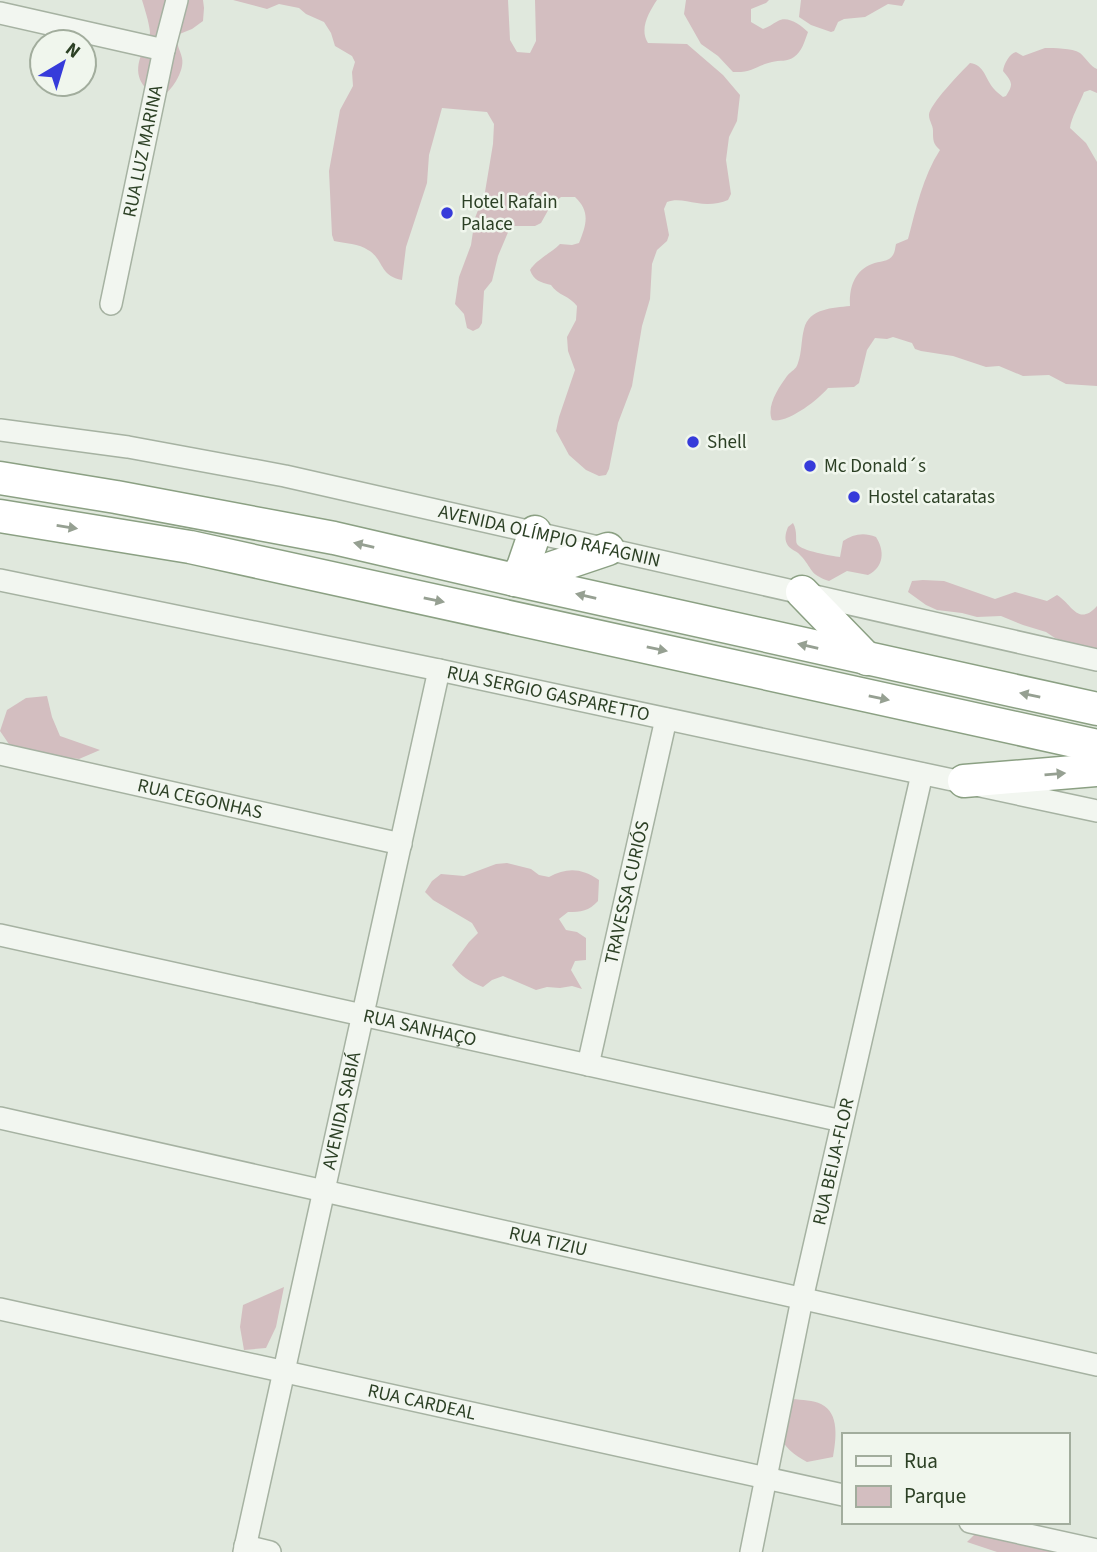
<svg xmlns="http://www.w3.org/2000/svg" width="1097" height="1552" viewBox="0 0 1097 1552" font-family="'Source Sans 3',sans-serif">
<style>
.green{fill:#d3bec0}
.lines{fill:none;stroke-linecap:round;stroke-linejoin:round}
.minor-casing{stroke:#a6b2a2;stroke-width:24}
.highway-casing{stroke:#8ba083;stroke-width:35}
.minor{stroke:#f2f6f0;stroke-width:21}
.highway{stroke:#fff;stroke-width:32}
.oneway{fill:#96a092}
.poi-dot{fill:#363bda;stroke:#f0f6ed;stroke-width:2.5}
.labels{text-anchor:middle;dominant-baseline:central;stroke-width:5;stroke-linejoin:round;paint-order:stroke}
.street-label{font-size:19px;fill:#2c4025;stroke:#f0f6ed}
.poi-label{font-size:19px;fill:#2c4025;stroke:#f0f6ed;text-anchor:start}
</style>
<rect width="100%" height="100%" fill="#e0e8dd"/>
<!-- green -->
<g class="green">
<path d="M 142,0 L 203,0 L 204,8 L 203,21 L 192,29 L 177,35 C 176,45 180,49 182,58 C 185,71 171,92 160,98 C 140,88 133,74 142,53 C 144,47 150,39 150,32 C 149,22 145,10 142,0 Z"/>
<path d="M 233,0 L 508,0 L 510,40 L 517,52 L 530,53 L 536,41 L 535,0 L 657,0 C 649,12 639,29 648,43 L 687,44 L 723,75 L 740,95 L 737,121 L 729,137 L 726,160 L 731,194 L 728,200 C 719,204 707,205 697,203 C 687,202 677,198 667,202 L 664,209 L 669,235 L 667,241 L 657,250 L 652,264 L 650,299 L 642,326 L 632,386 L 618,423 L 609,469 L 606,475 L 599,476 L 586,470 L 569,455 L 556,431 L 559,417 L 575,370 L 568,351 L 567,337 L 576,320 L 577,306 C 570,296 557,295 551,285 C 540,282 534,281 530,270 C 536,260 551,253 560,244 L 572,245 L 579,243 C 586,225 591,212 575,197 L 561,197 L 551,205 L 541,223 L 535,226 L 514,226 L 509,230 L 498,256 L 492,281 L 484,291 L 482,323 L 479,328 L 473,331 L 467,328 L 464,314 L 455,304 L 459,277 L 471,245 L 475,218 L 485,192 L 493,144 L 494,124 L 487,112 L 442,108 L 429,155 L 427,183 L 406,247 L 402,280 C 379,276 384,259 368,250 C 360,244 344,243 334,241 L 332,235 L 329,171 L 340,110 L 353,86 L 352,72 L 355,62 L 352,56 L 335,46 L 331,33 L 324,22 L 306,14 L 299,8 L 279,4 L 267,9 Z"/>
<path d="M 686,0 L 769,0 L 766,3 L 751,9 L 751,22 L 763,29 C 769,27 772,24 778,21 C 787,15 801,25 808,32 C 805,40 802,52 794,57 C 788,62 779,60 772,62 C 755,66 752,73 733,72 L 718,56 L 701,44 L 684,14 Z"/>
<path d="M 801,0 L 905,0 L 902,6 L 888,4 L 865,17 L 844,19 L 838,22 L 834,31 L 831,32 L 811,25 L 799,17 Z"/>
<path d="M 1045,48 C 1054,48 1072,48 1080,53 C 1086,58 1090,66 1097,69 L 1097,93 L 1090,90 L 1084,92 C 1080,103 1071,118 1070,128 L 1086,143 L 1097,162 L 1097,386 L 1066,384 L 1049,375 L 1023,376 L 999,366 L 986,367 L 953,356 L 921,351 L 915,349 L 912,343 L 893,337 L 887,339 L 875,338 L 867,350 L 859,383 L 854,387 L 828,388 C 818,400 787,424 772,420 C 766,406 779,387 787,376 C 792,370 796,370 798,363 C 802,352 801,340 804,329 C 809,308 833,308 850,306 C 849,288 854,271 872,264 C 879,261 889,262 893,255 C 895,252 895,248 896,244 L 908,239 C 916,209 923,176 940,150 C 933,144 933,140 933,131 C 933,125 929,121 929,115 C 929,105 961,72 970,63 C 985,65 985,79 994,89 C 996,92 1000,94 1003,97 L 1006,96 C 1014,84 1012,82 1003,71 C 1004,64 1009,54 1016,52 L 1023,56 Z"/>
<path d="M 793,523 C 798,532 795,541 797,544 C 801,551 832,556 840,557 L 843,541 C 853,534 864,532 876,537 C 885,551 884,567 868,575 L 847,571 L 829,581 C 808,574 813,568 800,555 C 796,550 790,550 787,544 C 784,538 786,532 788,527 Z"/>
<path d="M 923,580 L 944,581 L 995,599 L 1015,592 L 1047,601 L 1057,595 C 1072,604 1078,627 1097,606 L 1097,652 L 1055,638 L 1046,632 L 1023,625 L 1001,616 L 977,617 L 962,613 L 937,610 L 926,605 L 908,592 L 912,581 Z"/>
<path d="M 47,696 L 52,717 L 60,736 L 100,750 L 79,759 L 13,750 L 0,731 L 7,710 L 26,698 Z"/>
<path d="M 507,863 L 531,869 L 539,875 L 549,877 C 567,867 582,868 599,880 L 598,901 C 589,911 581,912 568,912 L 559,919 L 566,930 L 577,932 L 586,938 L 586,960 L 575,961 L 571,970 L 582,989 L 572,986 L 560,988 L 547,987 L 536,990 L 503,976 L 492,980 L 483,987 C 470,982 461,976 452,965 L 469,942 L 478,933 L 472,923 L 433,900 L 425,892 L 432,881 L 441,874 L 464,876 L 496,864 Z"/>
<path d="M 284,1287 L 276,1327 L 266,1348 L 244,1350 L 240,1327 L 243,1305 Z"/>
<path d="M 793,1399 C 801,1400 814,1400 821,1404 C 840,1413 836,1440 833,1457 L 807,1462 C 794,1455 784,1447 778,1433 Z"/>
<path d="M 975,1534 L 1051,1548 L 1057,1552 L 997,1552 L 967,1542 Z"/>
</g>
<g class="lines">
<!-- minor casing -->
<g class="minor-casing">
<g id="minor">
<path d="M 0,13 L 164,50"/>
<path id="s1" d="M 111,304 L 164,50 L 177,0"/>
<path id="s2" d="M 0,430 L 128,447 L 285,476 L 1097,660"/>
<path id="s3" d="M 0,580 L 439,670 L 1097,811"/>
<path id="s4" d="M 0,754 L 401,844"/>
<path id="s5" d="M 0,935 L 842,1121"/>
<path id="s6" d="M 588,1065 L 666,719"/>
<path id="s7" d="M 0,1118 L 1097,1365"/>
<path id="s8" d="M 0,1309 L 843,1495"/>
<path d="M 970,1522 L 1097,1550"/>
<path d="M 245,1546 L 270,1552"/>
<path id="s9" d="M 244,1552 L 439,670"/>
<path id="s10" d="M 751,1552 L 802,1299 L 922,774"/>
</g>
</g>
<!-- highway casing -->
<g class="highway-casing">
<g id="highway">
<path d="M 0,478 L 116,497 L 334,538 L 515,580 L 1097,709"/>
<path d="M 0,516 L 190,547 L 1097,746"/>
<path d="M 515,580 L 523,567 L 535,532"/>
<path d="M 516,580 L 608,549"/>
<path d="M 802,592 L 867,659"/>
<path d="M 964,781 L 1097,770"/>
</g>
</g>
<!-- minor -->
<use href="#minor" class="minor"/>
<!-- highway -->
<use href="#highway" class="highway"/>
</g>
<!-- one-way arrows -->
<defs><path id="oneway-solid" d="M-6-.8H1V-3.2L6.5 0L1 3.2V.8H-6Z" transform="scale(1.75)"/></defs>
<g class="oneway">
<use href="#oneway-solid" transform="translate(67 527) rotate(9)"/>
<use href="#oneway-solid" transform="translate(364 545) rotate(-167)"/>
<use href="#oneway-solid" transform="translate(586 596) rotate(-167)"/>
<use href="#oneway-solid" transform="translate(434 600) rotate(12)"/>
<use href="#oneway-solid" transform="translate(808 646) rotate(-167)"/>
<use href="#oneway-solid" transform="translate(657 649) rotate(12)"/>
<use href="#oneway-solid" transform="translate(1030 695) rotate(-168)"/>
<use href="#oneway-solid" transform="translate(879 698) rotate(12)"/>
<use href="#oneway-solid" transform="translate(1055 774) rotate(-5)"/>
</g>
<!-- markers -->
<g class="poi-dot">
<circle cx="447" cy="213" r="7"/>
<circle cx="693" cy="442" r="7"/>
<circle cx="810" cy="466" r="7"/>
<circle cx="854" cy="497" r="7"/>
</g>
<g class="labels">
<!-- street labels -->
<g class="street-label">
<text stroke="none"><textPath href="#s1" startOffset="156">RUA LUZ MARINA</textPath></text>
<text stroke="none"><textPath href="#s2" startOffset="560">AVENIDA OLÍMPIO RAFAGNIN</textPath></text>
<text stroke="none"><textPath href="#s3" startOffset="560">RUA SERGIO GASPARETTO</textPath></text>
<text stroke="none"><textPath href="#s4" startOffset="205">RUA CEGONHAS</textPath></text>
<text stroke="none"><textPath href="#s6" startOffset="177">TRAVESSA CURIÓS</textPath></text>
<text stroke="none"><textPath href="#s5" startOffset="430">RUA SANHAÇO</textPath></text>
<text stroke="none"><textPath href="#s9" startOffset="452">AVENIDA SABIÁ</textPath></text>
<text stroke="none"><textPath href="#s10" startOffset="399">RUA BEIJA-FLOR</textPath></text>
<text stroke="none"><textPath href="#s7" startOffset="562">RUA TIZIU</textPath></text>
<text stroke="none"><textPath href="#s8" startOffset="432">RUA CARDEAL</textPath></text>
</g>
<!-- poi labels -->
<g class="poi-label">
<text x="461" y="202">Hotel Rafain<tspan x="461" dy="22">Palace</tspan></text>
<text x="707" y="442">Shell</text>
<text x="824" y="466">Mc Donald´s</text>
<text x="868" y="497">Hostel cataratas</text>
</g>
</g>
<!-- legend -->
<rect x="842" y="1433" width="228" height="91" fill="#f0f6ed" stroke="#a2ad9d" stroke-width="2"/>
<rect x="856" y="1456" width="35" height="10" fill="#f2f6f0" stroke="#a2ad9d" stroke-width="2"/>
<text x="904" y="1468" font-size="21" fill="#2c4025">Rua</text>
<rect x="856" y="1486" width="35" height="21" fill="#d3bec0" stroke="#a2ad9d" stroke-width="2"/>
<text x="904" y="1503" font-size="21" fill="#2c4025">Parque</text>
<!-- north arrow -->
<g transform="translate(63 63) rotate(38)"><circle r="33" fill="#f0f6ed" stroke="#a2ad9d" stroke-width="2"/>
<path d="M0-5L12 26L0 18L-12 26Z" fill="#363bda"/>
<text y="-10" font-size="19" font-weight="bold" text-anchor="middle" fill="#2c4025">N</text>
</g>
</svg>
